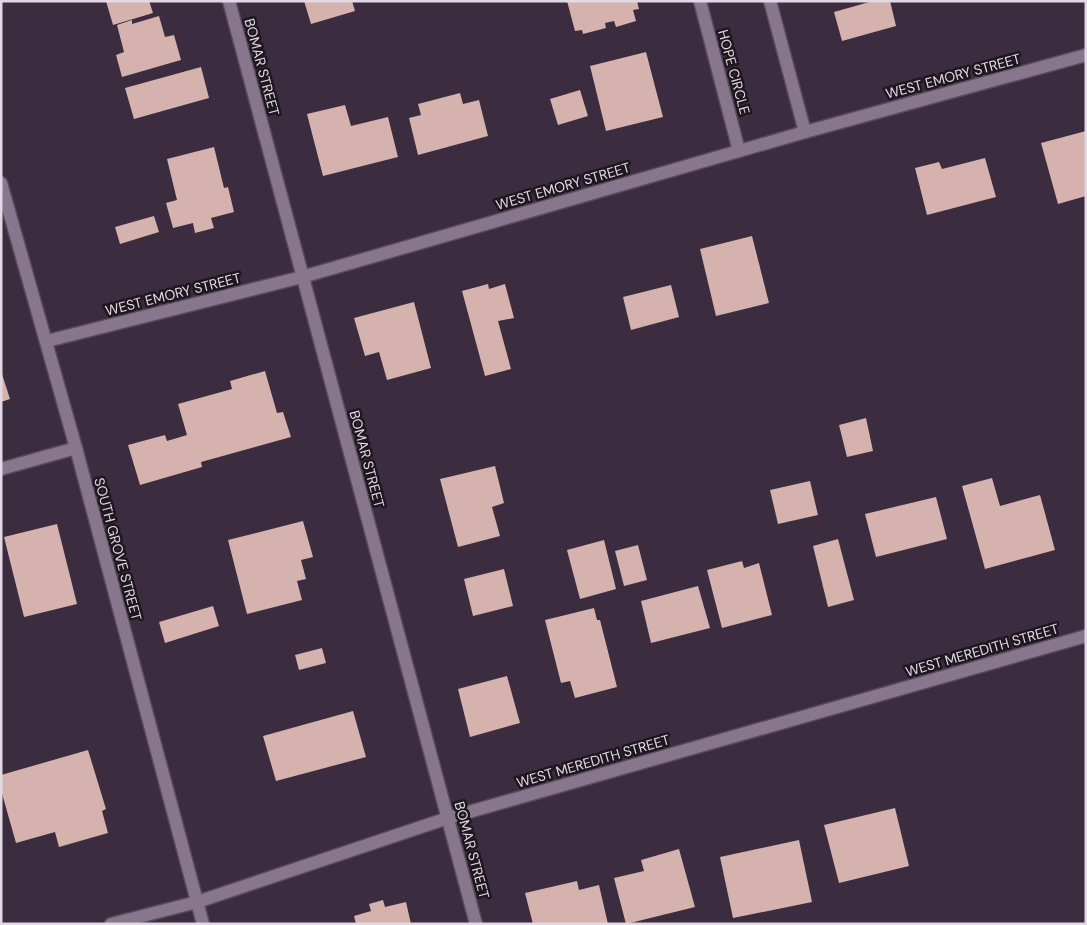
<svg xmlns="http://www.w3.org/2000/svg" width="1087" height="925" viewBox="0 0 1087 925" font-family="'DM Sans',sans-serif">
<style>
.building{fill:#d6b2ae}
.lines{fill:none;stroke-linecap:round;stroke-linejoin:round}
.minor-casing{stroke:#584b5b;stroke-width:15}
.minor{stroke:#87768c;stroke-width:12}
.labels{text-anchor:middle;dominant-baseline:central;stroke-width:5;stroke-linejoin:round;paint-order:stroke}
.street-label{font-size:14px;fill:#e3d9e5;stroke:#1e1720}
</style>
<rect width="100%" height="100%" fill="#3b2c3f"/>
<!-- building -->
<g class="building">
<path d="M 106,1 L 149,1 L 153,13 L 113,25 Z"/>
<path d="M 304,1 L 352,1 L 355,11 L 311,24 Z"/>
<path d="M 567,1 L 637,1 L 639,9 L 633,10 L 636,21 L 616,27 L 614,21 L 605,23 L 606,28 L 583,34 L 582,30 L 575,31 Z"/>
<path d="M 873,1 L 890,1 L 896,26 L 842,41 L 834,12 Z"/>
<path d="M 159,16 L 165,37 L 174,35 L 181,60 L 122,77 L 116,55 L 124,52 L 117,25 L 132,20 L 132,24 Z"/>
<path d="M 646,52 L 663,117 L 606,131 L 590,66 Z"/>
<path d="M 201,67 L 209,98 L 134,119 L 125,88 Z"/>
<path d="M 580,90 L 588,116 L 558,125 L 550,99 Z"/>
<path d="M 460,93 L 463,104 L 479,100 L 488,136 L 418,155 L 409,118 L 421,115 L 418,104 Z"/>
<path d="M 345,105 L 351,126 L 388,117 L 398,157 L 323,176 L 307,114 Z"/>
<path d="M 1086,131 L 1086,196 L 1058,204 L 1041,143 Z"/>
<path d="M 214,147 L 224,188 L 228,187 L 234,212 L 211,218 L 214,228 L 195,233 L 193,223 L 173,228 L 166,203 L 177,200 L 167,159 Z"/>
<path d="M 985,158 L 996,197 L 927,215 L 915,168 L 939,162 L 942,169 Z"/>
<path d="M 154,216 L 159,232 L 120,244 L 115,227 Z"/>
<path d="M 752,236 L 769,303 L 716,316 L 700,249 Z"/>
<path d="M 488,284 L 489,289 L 505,284 L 514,318 L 498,321 L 511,369 L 485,376 L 462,291 Z"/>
<path d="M 671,285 L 679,317 L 631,330 L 623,297 Z"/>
<path d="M 414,302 L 431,368 L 387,380 L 379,352 L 365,356 L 354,318 Z"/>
<path d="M 1,371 L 10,399 L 1,402 Z"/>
<path d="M 265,371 L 277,413 L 283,412 L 291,437 L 201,462 L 202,467 L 140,485 L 128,445 L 165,435 L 167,441 L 187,435 L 178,404 L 232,389 L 230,381 Z"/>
<path d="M 866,418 L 873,451 L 847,457 L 839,425 Z"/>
<path d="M 495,466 L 504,503 L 492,507 L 500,536 L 458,547 L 440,479 Z"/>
<path d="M 992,478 L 1000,506 L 1040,495 L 1055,550 L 985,569 L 962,486 Z"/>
<path d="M 810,481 L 818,515 L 778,524 L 770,490 Z"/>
<path d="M 936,497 L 947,539 L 876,557 L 865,514 Z"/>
<path d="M 303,521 L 313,557 L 301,560 L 306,579 L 297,581 L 302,600 L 247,614 L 228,540 Z"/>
<path d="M 57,524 L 77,604 L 24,617 L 4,537 Z"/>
<path d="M 838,539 L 854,600 L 828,607 L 813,546 Z"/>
<path d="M 604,540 L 616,589 L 580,599 L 567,550 Z"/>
<path d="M 638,545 L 647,580 L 624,586 L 615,551 Z"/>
<path d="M 742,561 L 744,568 L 759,563 L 772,615 L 722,628 L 707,570 Z"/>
<path d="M 504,569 L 513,606 L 473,616 L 464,579 Z"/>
<path d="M 698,586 L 710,628 L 651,643 L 641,601 Z"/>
<path d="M 213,606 L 219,626 L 165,643 L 159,622 Z"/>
<path d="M 594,608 L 597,620 L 600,620 L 617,687 L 575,698 L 570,681 L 561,683 L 545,620 Z"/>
<path d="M 322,648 L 326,663 L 299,670 L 295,655 Z"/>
<path d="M 507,676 L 520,723 L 470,737 L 458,689 Z"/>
<path d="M 353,711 L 366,757 L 276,781 L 263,736 Z"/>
<path d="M 88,750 L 106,809 L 102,811 L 108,833 L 59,847 L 55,832 L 16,843 L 1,790 L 1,775 Z"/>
<path d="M 895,808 L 909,866 L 839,883 L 824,825 Z"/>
<path d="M 799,840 L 812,902 L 733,918 L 720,857 Z"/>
<path d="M 679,849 L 695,907 L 626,924 L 614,878 L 644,871 L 641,860 Z"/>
<path d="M 577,881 L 579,890 L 599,885 L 608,924 L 533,924 L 525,893 Z"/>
<path d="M 383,900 L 385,907 L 406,902 L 411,924 L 356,924 L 354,916 L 371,911 L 369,904 Z"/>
</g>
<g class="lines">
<!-- minor casing -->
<g class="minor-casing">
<g id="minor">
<path d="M 229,1 L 476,924"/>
<path d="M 700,1 L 739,151"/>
<path d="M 770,1 L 805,132"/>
<path d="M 1,183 L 76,448 L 203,924"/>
<path d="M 47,341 L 302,277 L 805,132 L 1086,55"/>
<path d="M 1,469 L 76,448"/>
<path d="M 111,924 L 197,902 L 448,818 L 1086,636"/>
</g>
</g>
<!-- minor -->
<use href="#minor" class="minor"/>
</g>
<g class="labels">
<!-- street labels -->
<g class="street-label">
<text transform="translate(262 67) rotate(75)">BOMAR STREET</text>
<text transform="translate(734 72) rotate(75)">HOPE CIRCLE</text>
<text transform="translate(953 76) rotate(-15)">WEST EMORY STREET</text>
<text transform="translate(563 186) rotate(-16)">WEST EMORY STREET</text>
<text transform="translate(173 294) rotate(-14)">WEST EMORY STREET</text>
<text transform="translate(367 459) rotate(75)">BOMAR STREET</text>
<text transform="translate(118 549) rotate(75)">SOUTH GROVE STREET</text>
<text transform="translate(982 650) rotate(-16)">WEST MEREDITH STREET</text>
<text transform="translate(593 761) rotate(-16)">WEST MEREDITH STREET</text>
<text transform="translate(472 850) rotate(75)">BOMAR STREET</text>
</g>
</g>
<!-- border -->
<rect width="1087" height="925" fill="none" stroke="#e3d9e5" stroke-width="5"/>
</svg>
